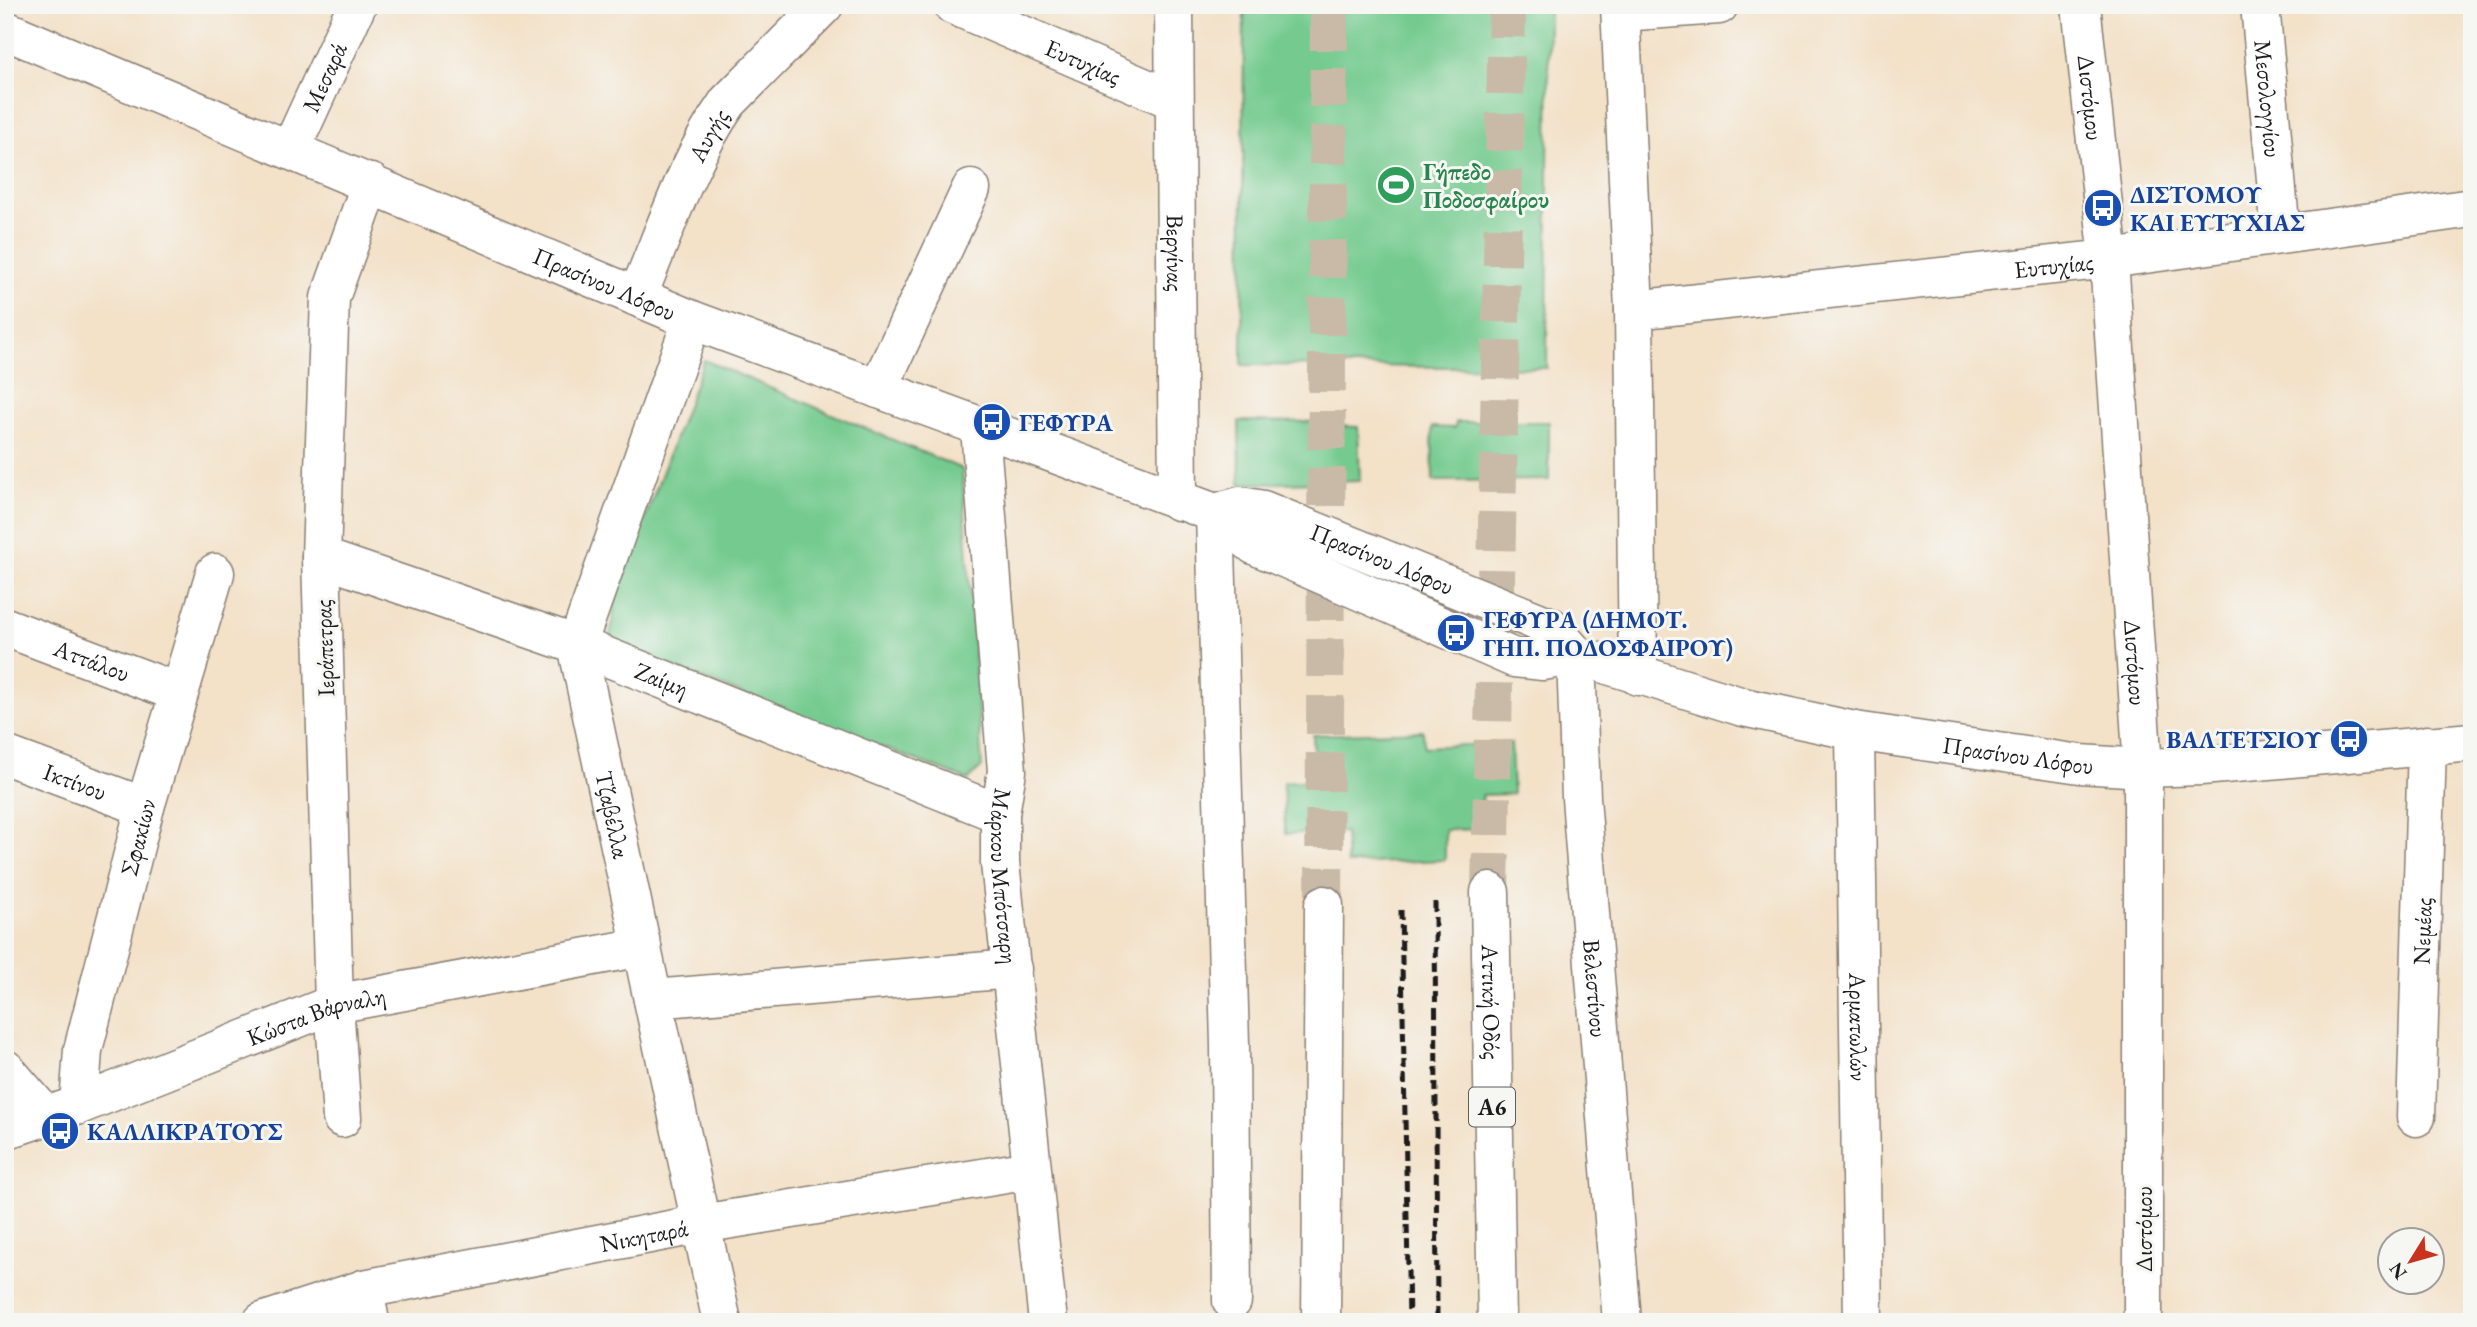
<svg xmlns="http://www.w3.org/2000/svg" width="2477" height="1327" viewBox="0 0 2477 1327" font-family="'EB Garamond',serif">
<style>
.green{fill:#74cb8f;stroke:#487456;stroke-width:2}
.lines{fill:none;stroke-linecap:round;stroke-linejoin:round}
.highway-tunnel{stroke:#c8baa6;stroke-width:38;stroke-dasharray:38 19;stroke-linecap:butt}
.street-casing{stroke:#887e72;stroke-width:41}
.secondary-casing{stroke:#887e72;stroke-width:41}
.highway-casing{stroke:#887e72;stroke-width:41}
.street{stroke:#fff;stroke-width:38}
.secondary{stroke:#fff;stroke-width:38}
.highway{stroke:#fff;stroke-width:38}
.rail{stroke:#1c1c1c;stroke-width:5;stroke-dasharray:10 5;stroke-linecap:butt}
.labels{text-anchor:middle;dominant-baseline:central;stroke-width:6;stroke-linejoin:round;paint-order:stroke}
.shield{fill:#f6f6f2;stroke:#5d5d5c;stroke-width:2}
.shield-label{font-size:23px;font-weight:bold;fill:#1c1c1c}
.street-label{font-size:24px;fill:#1c1c1c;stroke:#f6f6f2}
.leisure-label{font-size:24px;font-weight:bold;fill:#27864d;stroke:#f6f6f2;text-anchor:start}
.transit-label{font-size:24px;font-weight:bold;fill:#164399;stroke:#f6f6f2;text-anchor:start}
</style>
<rect width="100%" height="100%" fill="#f6f6f2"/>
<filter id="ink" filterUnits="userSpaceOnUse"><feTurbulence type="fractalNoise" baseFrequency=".0143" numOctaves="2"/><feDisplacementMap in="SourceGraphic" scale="14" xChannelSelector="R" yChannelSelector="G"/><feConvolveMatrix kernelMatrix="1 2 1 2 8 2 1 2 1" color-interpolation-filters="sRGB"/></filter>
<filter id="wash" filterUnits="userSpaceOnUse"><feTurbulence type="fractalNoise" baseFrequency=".00686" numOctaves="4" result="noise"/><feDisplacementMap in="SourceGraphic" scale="28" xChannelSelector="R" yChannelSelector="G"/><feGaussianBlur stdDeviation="1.57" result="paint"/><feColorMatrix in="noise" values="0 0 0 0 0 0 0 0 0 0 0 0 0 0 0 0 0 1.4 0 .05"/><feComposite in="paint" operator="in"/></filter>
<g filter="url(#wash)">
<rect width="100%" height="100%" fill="#f3e1c8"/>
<!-- green -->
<g class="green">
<path d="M 1244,5 L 1549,5 L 1547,368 L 1242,365 Z"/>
<path d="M 704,360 L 962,469 L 982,767 L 968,780 L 609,643 L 616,597 Z"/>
<path d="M 1239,421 L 1333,422 L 1334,426 L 1358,427 L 1360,481 L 1240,484 Z"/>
<path d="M 1456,422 L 1549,422 L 1549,480 L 1433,481 L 1432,427 L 1455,428 Z"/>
<path d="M 1423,731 L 1424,747 L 1511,743 L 1513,794 L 1482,795 L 1483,829 L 1445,830 L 1445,860 L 1347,864 L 1345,832 L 1285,834 L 1283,782 L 1315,780 L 1313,735 Z"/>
</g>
</g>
<g filter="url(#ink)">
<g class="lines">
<!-- highway-tunnel -->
<g class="highway-tunnel">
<path d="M 1490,892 L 1507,5"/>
<path d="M 1324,905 L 1329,5"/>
</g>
<!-- street casing -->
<g class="street-casing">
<g id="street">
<path id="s1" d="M 953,5 L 1173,100"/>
<path id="s2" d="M 1174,5 L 1178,501"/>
<path d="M 1620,5 L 1634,310 L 1638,676"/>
<path id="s3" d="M 2081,5 L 2109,259 L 2143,768 L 2143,1322"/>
<path id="s4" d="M 2260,5 L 2281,234"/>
<path d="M 1621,12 L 1719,5"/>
<path id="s5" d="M 291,149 L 357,5"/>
<path id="s6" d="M 637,297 C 665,231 687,161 728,102 L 824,5"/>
<path id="s7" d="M 1634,310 L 2109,259 L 2472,208"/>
<path id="s8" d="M 692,320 L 577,645 L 722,1322"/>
<path d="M 878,389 L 971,189"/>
<path id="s9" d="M 980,428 L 1007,771 L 1000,814 L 1000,863 L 1048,1322"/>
<path d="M 1215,513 L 1230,1044 L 1232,1301"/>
<path id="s10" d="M 321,557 L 577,645 L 1000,814"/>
<path id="s11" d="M 5,627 L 177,692"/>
<path id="s12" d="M 1576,655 L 1581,798 L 1622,1322"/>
<path id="s13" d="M 1855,731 L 1863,1322"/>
<path id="s14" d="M 5,755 L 145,807"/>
<path d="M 653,999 L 1012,969"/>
<path d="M 5,1069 L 45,1115"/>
<path id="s15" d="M 79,1105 L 83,1050 L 145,807 L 215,573"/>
<path id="s16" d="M 2416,1117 L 2427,745"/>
<path d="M 342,1118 L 334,1004 L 321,557 L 330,298 L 371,183"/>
<path id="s17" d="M 5,1130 L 79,1105 L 334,1004 L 642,947"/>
<path d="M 364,1289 L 370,1322"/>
<path id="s18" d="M 262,1322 L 364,1289 L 701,1224 L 1031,1170"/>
</g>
</g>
<!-- secondary casing -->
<g class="secondary-casing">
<g id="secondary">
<path id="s19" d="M 5,30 L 692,320 L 1215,513 L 1254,545 L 1514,658 L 1543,661 L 1576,655 L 1743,707 L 1855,731 L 2080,764 L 2143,768 L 2201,766 L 2472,742"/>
<path id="s20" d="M 1215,513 L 1240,506 L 1263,510 L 1551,627 L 1576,655"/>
</g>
</g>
<!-- highway casing -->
<g class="highway-casing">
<g id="highway">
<path id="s21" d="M 1490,892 L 1497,1322"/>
<path d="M 1321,1322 L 1324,905"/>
</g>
</g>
<!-- street -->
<use href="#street" class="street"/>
<!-- secondary -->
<use href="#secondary" class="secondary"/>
<!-- highway -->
<use href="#highway" class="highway"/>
<!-- rail -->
<g class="rail">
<path d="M 1435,902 L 1437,1322"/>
<path d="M 1401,910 L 1409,1322"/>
</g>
</g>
</g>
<!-- icons -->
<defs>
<g id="stadium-disc" transform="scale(2.0125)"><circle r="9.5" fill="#2e9e5b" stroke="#f6f6f2"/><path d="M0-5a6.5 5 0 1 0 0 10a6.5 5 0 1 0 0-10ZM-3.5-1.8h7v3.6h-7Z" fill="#fff"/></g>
<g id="bus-disc" transform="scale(2.0125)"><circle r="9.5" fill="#1a4fb4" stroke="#f6f6f2"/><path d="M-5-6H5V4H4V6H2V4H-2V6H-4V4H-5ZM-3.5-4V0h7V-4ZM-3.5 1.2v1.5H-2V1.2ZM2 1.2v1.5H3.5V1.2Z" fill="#fff"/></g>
</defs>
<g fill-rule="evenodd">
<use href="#stadium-disc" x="1396" y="185"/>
<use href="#bus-disc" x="2103" y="208"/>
<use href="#bus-disc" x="992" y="422"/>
<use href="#bus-disc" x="1456" y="633"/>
<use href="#bus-disc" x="2349" y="739"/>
<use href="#bus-disc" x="60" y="1131"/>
</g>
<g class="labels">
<!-- shield labels -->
<rect class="shield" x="1469" y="1087.5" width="46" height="39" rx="5"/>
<g class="shield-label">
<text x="1492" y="1107">Α6</text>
</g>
<!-- street labels -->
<g class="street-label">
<text stroke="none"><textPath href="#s1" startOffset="142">Ευτυχίας</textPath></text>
<text stroke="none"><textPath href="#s5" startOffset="79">Μεσαρά</textPath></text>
<text stroke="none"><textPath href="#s3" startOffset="93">Διστόμου</textPath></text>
<text stroke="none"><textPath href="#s4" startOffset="94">Μεσολογγίου</textPath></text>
<text stroke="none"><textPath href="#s6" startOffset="177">Αυγής</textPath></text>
<text stroke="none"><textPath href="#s2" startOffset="248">Βεργίνας</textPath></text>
<text stroke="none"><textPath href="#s7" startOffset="422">Ευτυχίας</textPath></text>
<text stroke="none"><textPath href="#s19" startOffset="651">Πρασίνου Λόφου</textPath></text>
<text stroke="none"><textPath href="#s20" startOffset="178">Πρασίνου Λόφου</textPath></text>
<text transform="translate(324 648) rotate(-92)">Ιεράπετρας</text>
<text stroke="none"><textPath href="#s11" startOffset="93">Αττάλου</textPath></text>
<text stroke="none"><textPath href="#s3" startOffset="660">Διστόμου</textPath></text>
<text stroke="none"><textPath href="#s10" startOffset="362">Ζαίμη</textPath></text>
<text stroke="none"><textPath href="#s19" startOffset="2154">Πρασίνου Λόφου</textPath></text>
<text stroke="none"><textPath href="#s14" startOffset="75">Ικτίνου</textPath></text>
<text stroke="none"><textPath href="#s8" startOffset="518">Τζαβέλλα</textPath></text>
<text stroke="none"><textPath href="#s15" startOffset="275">Σφακίων</textPath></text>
<text stroke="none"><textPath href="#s9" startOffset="450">Μάρκου Μπότσαρη</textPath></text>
<text stroke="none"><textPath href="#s16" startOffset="186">Νεμέας</textPath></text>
<text stroke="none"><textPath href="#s12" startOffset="334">Βελεστίνου</textPath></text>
<text stroke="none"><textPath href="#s21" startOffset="110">Αττική Οδός</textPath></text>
<text stroke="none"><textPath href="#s17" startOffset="332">Κώστα Βάρναλη</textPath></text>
<text stroke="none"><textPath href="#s13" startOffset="296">Αρματωλών</textPath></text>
<text transform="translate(2143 1229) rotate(-90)">Διστόμου</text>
<text stroke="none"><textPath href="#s18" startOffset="392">Νικηταρά</textPath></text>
</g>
<!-- leisure labels -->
<g class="leisure-label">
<text x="1423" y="171">Γήπεδο<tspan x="1423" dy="28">Ποδοσφαίρου</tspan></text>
</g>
<!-- transit labels -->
<g class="transit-label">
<text x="2130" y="194">ΔΙΣΤΟΜΟΥ<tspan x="2130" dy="28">ΚΑΙ ΕΥΤΥΧΙΑΣ</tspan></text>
<text x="1019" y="422">ΓΕΦΥΡΑ</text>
<text x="1483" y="619">ΓΕΦΥΡΑ (ΔΗΜΟΤ.<tspan x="1483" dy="28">ΓΗΠ. ΠΟΔΟΣΦΑΙΡΟΥ)</tspan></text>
<text x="2322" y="739" text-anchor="end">ΒΑΛΤΕΤΣΙΟΥ</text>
<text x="87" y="1131">ΚΑΛΛΙΚΡΑΤΟΥΣ</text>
</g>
</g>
<!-- margin -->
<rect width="2477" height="1327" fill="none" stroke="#f6f6f2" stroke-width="28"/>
<!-- north arrow -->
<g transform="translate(2411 1261) rotate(233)"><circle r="33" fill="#f6f6f2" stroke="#9f9f9c" stroke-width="2"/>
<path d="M0-5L12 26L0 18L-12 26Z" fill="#c8321e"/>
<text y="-10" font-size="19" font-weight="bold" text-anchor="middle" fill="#1c1c1c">N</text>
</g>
</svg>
